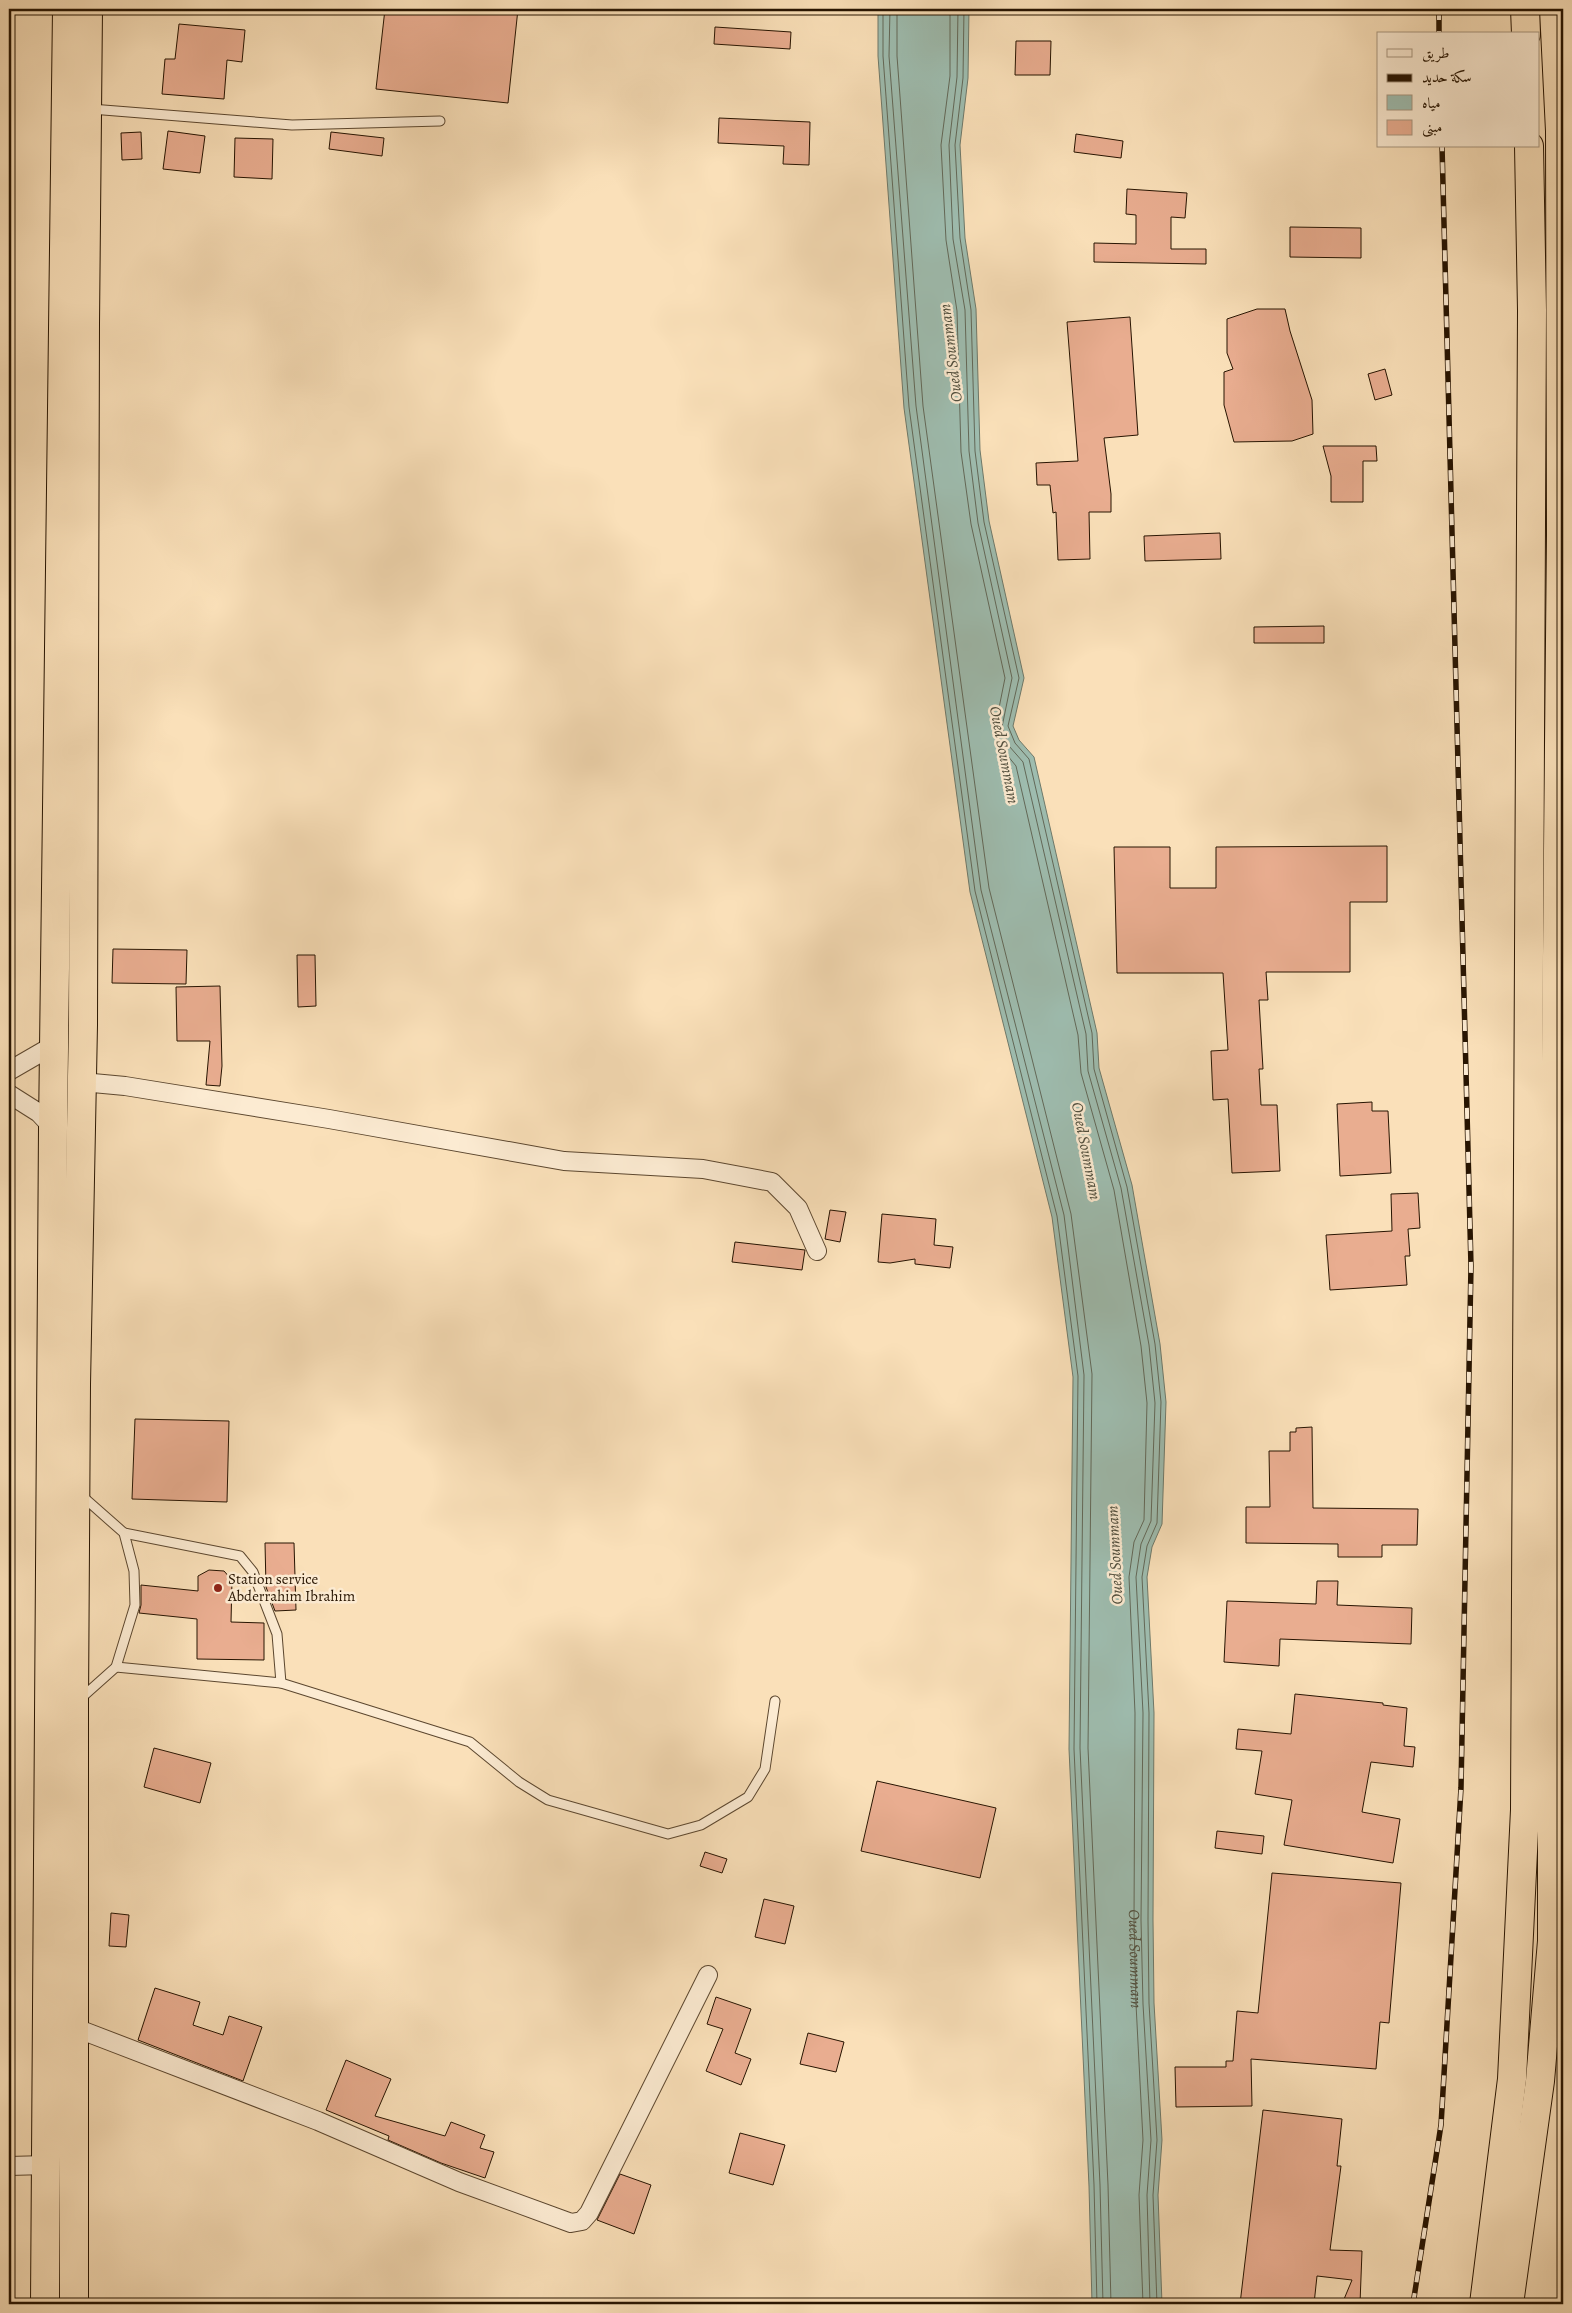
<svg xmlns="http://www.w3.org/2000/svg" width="1572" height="2313" viewBox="0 0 1572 2313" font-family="Alegreya,Amiri,serif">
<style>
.water{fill:#9ebdb0;stroke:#6e796a}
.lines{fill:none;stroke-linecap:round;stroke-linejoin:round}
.shore{stroke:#626858;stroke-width:1}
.building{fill:#e9ad90;stroke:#271401}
.service-casing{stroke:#5c472f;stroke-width:11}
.minor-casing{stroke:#5c472f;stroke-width:20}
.trunk-casing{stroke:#271401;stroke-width:30}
.service{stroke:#fcebd2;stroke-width:9}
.minor{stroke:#fcebd2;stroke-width:18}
.trunk{stroke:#fae0b9;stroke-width:28}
.rail-casing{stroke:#271401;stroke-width:5.5}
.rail{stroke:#fcebd2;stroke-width:4;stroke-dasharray:11;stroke-linecap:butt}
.poi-dot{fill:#8f2418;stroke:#fcebd2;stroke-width:2}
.labels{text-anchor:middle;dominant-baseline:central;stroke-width:5;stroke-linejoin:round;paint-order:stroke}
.poi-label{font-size:15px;fill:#271401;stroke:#fcebd2;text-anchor:start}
.water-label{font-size:16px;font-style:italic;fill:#514f3e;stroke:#fcebd2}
</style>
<rect width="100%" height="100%" fill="#fae0b9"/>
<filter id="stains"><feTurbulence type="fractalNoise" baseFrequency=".004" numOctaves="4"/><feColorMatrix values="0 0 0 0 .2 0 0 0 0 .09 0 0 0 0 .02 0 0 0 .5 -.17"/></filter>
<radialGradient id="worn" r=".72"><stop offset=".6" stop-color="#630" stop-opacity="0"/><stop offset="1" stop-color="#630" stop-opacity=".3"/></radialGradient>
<!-- water -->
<path class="water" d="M 878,9 L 969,9 L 968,78 L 960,145 L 965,238 L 976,309 L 980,450 L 989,521 L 1024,678 L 1013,726 L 1019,740 L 1034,757 L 1097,1033 L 1099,1068 L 1132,1185 L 1160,1344 L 1166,1402 L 1162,1524 L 1152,1547 L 1147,1577 L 1154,1713 L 1153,1920 L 1154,2003 L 1162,2140 L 1158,2195 L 1162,2304 L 1092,2304 L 1089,2186 L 1069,1749 L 1073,1377 L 1052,1217 L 970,892 L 904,408 L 878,56 Z"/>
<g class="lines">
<!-- shore -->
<g class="shore">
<path d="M 883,9 L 883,56 L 909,407 L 975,891 L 1057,1216 L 1078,1376 L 1074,1749 L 1094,2185 L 1097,2304"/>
<path d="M 890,9 L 889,56 L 916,406 L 981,890 L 1064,1215 L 1084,1375 L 1080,1748 L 1100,2185 L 1103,2304"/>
<path d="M 897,9 L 897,56 L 923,406 L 989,888 L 1071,1214 L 1092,1374 L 1088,1748 L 1108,2185 L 1111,2304"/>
<path id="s1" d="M 950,9 L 950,76 L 941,145 L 946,240 L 957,311 L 961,452 L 971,524 L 1005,678 L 995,728 L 1003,750 L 1016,766 L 1078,1035 L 1081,1073 L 1114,1190 L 1141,1346 L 1147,1403 L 1144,1520 L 1134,1542 L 1129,1577 L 1135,1713 L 1134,1920 L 1136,2004 L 1143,2140 L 1139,2195 L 1143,2304"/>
<path d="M 958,9 L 957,77 L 949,145 L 953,239 L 965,310 L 969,451 L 978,523 L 1012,678 L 1002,727 L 1009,746 L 1023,762 L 1086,1034 L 1088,1071 L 1121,1188 L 1149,1345 L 1155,1403 L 1151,1521 L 1141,1544 L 1136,1577 L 1143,1713 L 1141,1920 L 1143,2004 L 1151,2140 L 1147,2195 L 1150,2304"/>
<path d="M 964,9 L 963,78 L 955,145 L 960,238 L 971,310 L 975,451 L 984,522 L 1019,678 L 1008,726 L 1015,743 L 1029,759 L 1092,1033 L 1094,1069 L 1127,1187 L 1155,1344 L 1161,1402 L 1157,1523 L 1147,1546 L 1142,1577 L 1149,1713 L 1148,1920 L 1149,2003 L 1157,2140 L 1153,2195 L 1157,2304"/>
</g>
</g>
<!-- building -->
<g class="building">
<path d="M 385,9 L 518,9 L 508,103 L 376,89 Z"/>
<path d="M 179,24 L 245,30 L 242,62 L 227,60 L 224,99 L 162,94 L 165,59 L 175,59 Z"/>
<path d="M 715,27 L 791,32 L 790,49 L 714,44 Z"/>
<path d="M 1016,41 L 1051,41 L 1050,75 L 1015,75 Z"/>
<path d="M 719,118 L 810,122 L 809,165 L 783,164 L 784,146 L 718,143 Z"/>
<path d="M 168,131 L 205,136 L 200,173 L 163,169 Z"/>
<path d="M 141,132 L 142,159 L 122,160 L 121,133 Z"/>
<path d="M 331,132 L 384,138 L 382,156 L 329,149 Z"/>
<path d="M 1076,134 L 1123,141 L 1121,158 L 1074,152 Z"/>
<path d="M 235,138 L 273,139 L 272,179 L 234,177 Z"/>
<path d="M 1127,189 L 1187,193 L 1185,218 L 1171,217 L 1171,249 L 1206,249 L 1206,264 L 1094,262 L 1094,243 L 1136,244 L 1136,215 L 1126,214 Z"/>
<path d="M 1290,227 L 1361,228 L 1361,258 L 1290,257 Z"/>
<path d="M 1257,309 L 1285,309 L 1290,331 L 1312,400 L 1313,434 L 1292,441 L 1234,442 L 1224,405 L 1224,372 L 1233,369 L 1227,353 L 1227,319 Z"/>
<path d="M 1130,317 L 1138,435 L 1104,438 L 1111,494 L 1111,512 L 1089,512 L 1090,559 L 1058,560 L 1056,512 L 1053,513 L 1050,485 L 1037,485 L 1036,463 L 1078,461 L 1067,322 Z"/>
<path d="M 1385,369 L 1392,395 L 1375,400 L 1368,374 Z"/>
<path d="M 1323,446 L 1376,446 L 1377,461 L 1363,461 L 1363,502 L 1331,502 L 1331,476 Z"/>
<path d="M 1220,533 L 1221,559 L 1145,561 L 1144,536 Z"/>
<path d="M 1324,626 L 1324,643 L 1254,643 L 1254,627 Z"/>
<path d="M 1387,846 L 1387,902 L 1350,902 L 1350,972 L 1266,972 L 1268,1000 L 1259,1000 L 1263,1069 L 1259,1069 L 1261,1105 L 1277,1105 L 1280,1171 L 1232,1173 L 1228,1099 L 1213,1100 L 1211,1051 L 1228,1050 L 1223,973 L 1117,973 L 1114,847 L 1170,847 L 1170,888 L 1216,888 L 1216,847 Z"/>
<path d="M 113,949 L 187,950 L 186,984 L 112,983 Z"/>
<path d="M 297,955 L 315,955 L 316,1006 L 298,1007 Z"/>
<path d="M 220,986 L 222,1066 L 220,1086 L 206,1085 L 210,1041 L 177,1041 L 176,987 Z"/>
<path d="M 1372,1102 L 1372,1111 L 1388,1111 L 1391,1173 L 1340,1176 L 1337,1104 Z"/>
<path d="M 1418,1193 L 1420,1228 L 1408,1229 L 1410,1256 L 1405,1256 L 1407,1285 L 1330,1290 L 1326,1235 L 1392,1231 L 1391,1194 Z"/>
<path d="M 830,1210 L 846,1212 L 840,1242 L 825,1239 Z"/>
<path d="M 882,1214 L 936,1219 L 934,1245 L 953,1247 L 950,1268 L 915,1264 L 915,1259 L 890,1263 L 878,1262 Z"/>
<path d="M 735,1242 L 805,1250 L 802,1270 L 732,1262 Z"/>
<path d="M 135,1419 L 229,1421 L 227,1502 L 132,1499 Z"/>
<path d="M 1312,1427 L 1313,1508 L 1418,1509 L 1417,1545 L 1382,1545 L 1382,1557 L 1338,1557 L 1338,1544 L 1246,1543 L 1246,1507 L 1270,1507 L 1269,1451 L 1290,1451 L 1290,1432 L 1296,1432 L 1296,1428 Z"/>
<path d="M 265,1543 L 294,1543 L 296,1610 L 275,1611 L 266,1587 Z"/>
<path d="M 209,1570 L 224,1571 L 232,1580 L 231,1622 L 264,1623 L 264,1660 L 197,1659 L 197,1619 L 139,1613 L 141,1605 L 141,1585 L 198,1591 L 198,1576 Z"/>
<path d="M 1317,1581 L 1338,1581 L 1337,1605 L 1412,1608 L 1411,1644 L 1280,1639 L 1279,1666 L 1224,1662 L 1227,1601 L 1316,1604 Z"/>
<path d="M 1295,1694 L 1383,1703 L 1383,1705 L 1407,1708 L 1404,1746 L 1415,1747 L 1413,1767 L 1371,1762 L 1362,1812 L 1400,1819 L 1393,1863 L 1284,1845 L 1292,1800 L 1255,1794 L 1262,1751 L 1236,1749 L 1238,1729 L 1291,1734 Z"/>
<path d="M 154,1748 L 211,1763 L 200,1803 L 144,1787 Z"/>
<path d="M 877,1781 L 996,1808 L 980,1878 L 861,1851 Z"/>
<path d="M 1217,1831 L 1264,1836 L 1262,1854 L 1215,1848 Z"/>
<path d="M 705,1852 L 727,1859 L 722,1873 L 700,1866 Z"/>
<path d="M 1272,1873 L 1401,1883 L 1389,2023 L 1380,2022 L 1376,2069 L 1251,2059 L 1252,2106 L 1176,2107 L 1175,2067 L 1226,2067 L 1226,2061 L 1233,2061 L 1237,2011 L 1258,2013 Z"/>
<path d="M 764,1899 L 794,1906 L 785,1944 L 755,1937 Z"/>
<path d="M 111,1913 L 129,1915 L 126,1947 L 109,1946 Z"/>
<path d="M 155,1988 L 200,2002 L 193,2025 L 223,2035 L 229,2016 L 262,2027 L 243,2081 L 138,2040 Z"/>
<path d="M 716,1997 L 751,2009 L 735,2053 L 751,2059 L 741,2085 L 706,2071 L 723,2029 L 707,2024 Z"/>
<path d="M 808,2033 L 844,2042 L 836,2072 L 800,2064 Z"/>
<path d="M 346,2060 L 391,2079 L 375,2116 L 445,2136 L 451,2122 L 485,2135 L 480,2148 L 494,2152 L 485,2178 L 441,2163 L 388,2140 L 389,2136 L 326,2110 Z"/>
<path d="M 1263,2110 L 1342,2119 L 1337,2166 L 1341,2166 L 1330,2250 L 1362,2251 L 1360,2304 L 1342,2304 L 1352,2280 L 1317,2276 L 1314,2304 L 1240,2304 Z"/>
<path d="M 740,2133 L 785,2145 L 773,2185 L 729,2173 Z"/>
<path d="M 620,2174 L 651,2185 L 634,2234 L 597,2220 Z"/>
</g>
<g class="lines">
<!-- service casing -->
<g class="service-casing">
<g id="service">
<path d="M 91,109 L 292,125 L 440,121"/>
<path d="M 124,1533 L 240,1556 L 253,1572 L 277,1634 L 281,1683"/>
<path d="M 116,1667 L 281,1683 L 470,1742 L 519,1782 L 548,1800 L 668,1834 L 701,1825 L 748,1797 L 765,1769 L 775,1701"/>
<path d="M 79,1700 L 116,1667 L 135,1605 L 134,1571 L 124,1533 L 81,1495"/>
</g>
</g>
<!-- minor casing -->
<g class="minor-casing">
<g id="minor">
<path d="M 9,1071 L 54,1045"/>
<path d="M 82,1082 L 125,1086 L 329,1119 L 564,1161 L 703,1169 L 772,1182 L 798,1208 L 817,1251"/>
<path d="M 9,1094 L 39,1113 L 53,1128"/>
<path d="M 73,2027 L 318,2121 L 459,2182 L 571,2223 L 582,2221 L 589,2213 L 708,1975"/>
<path d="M 9,2166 L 46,2165"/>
</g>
</g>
<!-- trunk casing -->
<g class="trunk-casing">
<g id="trunk">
<path d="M 1525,9 L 1526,34"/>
<path d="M 45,2304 L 53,1128 L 67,9"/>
<path d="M 74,2304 L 74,1705 L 76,1385 L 83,1025 L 85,324 L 88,9"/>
<path d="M 1484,2304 L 1512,2079 L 1525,1810 L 1532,310 L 1529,146"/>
<path d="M 1509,2304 L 1540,2081 L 1552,1941 L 1552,1484 L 1561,535 L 1560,131 L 1554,9"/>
</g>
</g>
<!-- service -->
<use href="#service" class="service"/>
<!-- minor -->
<use href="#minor" class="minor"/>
<!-- trunk -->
<use href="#trunk" class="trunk"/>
<!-- rail casing -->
<g class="rail-casing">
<g id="rail">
<path d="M 1439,9 L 1439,34"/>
<path d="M 1413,2304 L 1441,2125 L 1461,1788 L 1471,1266 L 1442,146"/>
</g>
</g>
<!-- rail -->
<use href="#rail" class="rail"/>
</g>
<!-- markers -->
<circle class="poi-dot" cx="218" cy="1588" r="5"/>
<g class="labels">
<!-- poi labels -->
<g class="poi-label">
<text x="228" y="1579">Station service<tspan x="228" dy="17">Abderrahim Ibrahim</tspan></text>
</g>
<!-- water labels -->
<g class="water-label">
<text transform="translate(951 353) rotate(-97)">Oued Soummam</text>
<text transform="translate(1004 755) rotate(79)">Oued Soummam</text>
<text transform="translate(1086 1151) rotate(79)">Oued Soummam</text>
<text transform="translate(1115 1555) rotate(-93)">Oued Soummam</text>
<text stroke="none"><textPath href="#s1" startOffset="1980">Oued Soummam</textPath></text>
</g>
</g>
<!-- margin -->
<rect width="1572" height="2313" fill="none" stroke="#fae0b9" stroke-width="30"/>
<rect x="10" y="10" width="1552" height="2293" fill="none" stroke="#271401" stroke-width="2.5"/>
<rect x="15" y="15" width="1542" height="2283" fill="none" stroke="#271401"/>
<!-- legend -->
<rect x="1377" y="32" width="162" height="115" fill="#fcebd2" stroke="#a7957e"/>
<rect x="1387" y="49" width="25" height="8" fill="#fcebd2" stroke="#a7957e"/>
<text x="1422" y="58" font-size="15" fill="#271401">طريق</text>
<rect x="1387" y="74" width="25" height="8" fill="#271401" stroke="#a7957e"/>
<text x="1422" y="82" font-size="15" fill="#271401">سكة حديد</text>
<rect x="1387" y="95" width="25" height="15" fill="#9ebdb0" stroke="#a7957e"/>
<text x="1422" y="108" font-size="15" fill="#271401">مياه</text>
<rect x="1387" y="120" width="25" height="15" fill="#e9ad90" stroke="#a7957e"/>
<text x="1422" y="132" font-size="15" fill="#271401">مبنى</text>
<rect width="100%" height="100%" filter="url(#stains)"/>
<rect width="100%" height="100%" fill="url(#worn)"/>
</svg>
